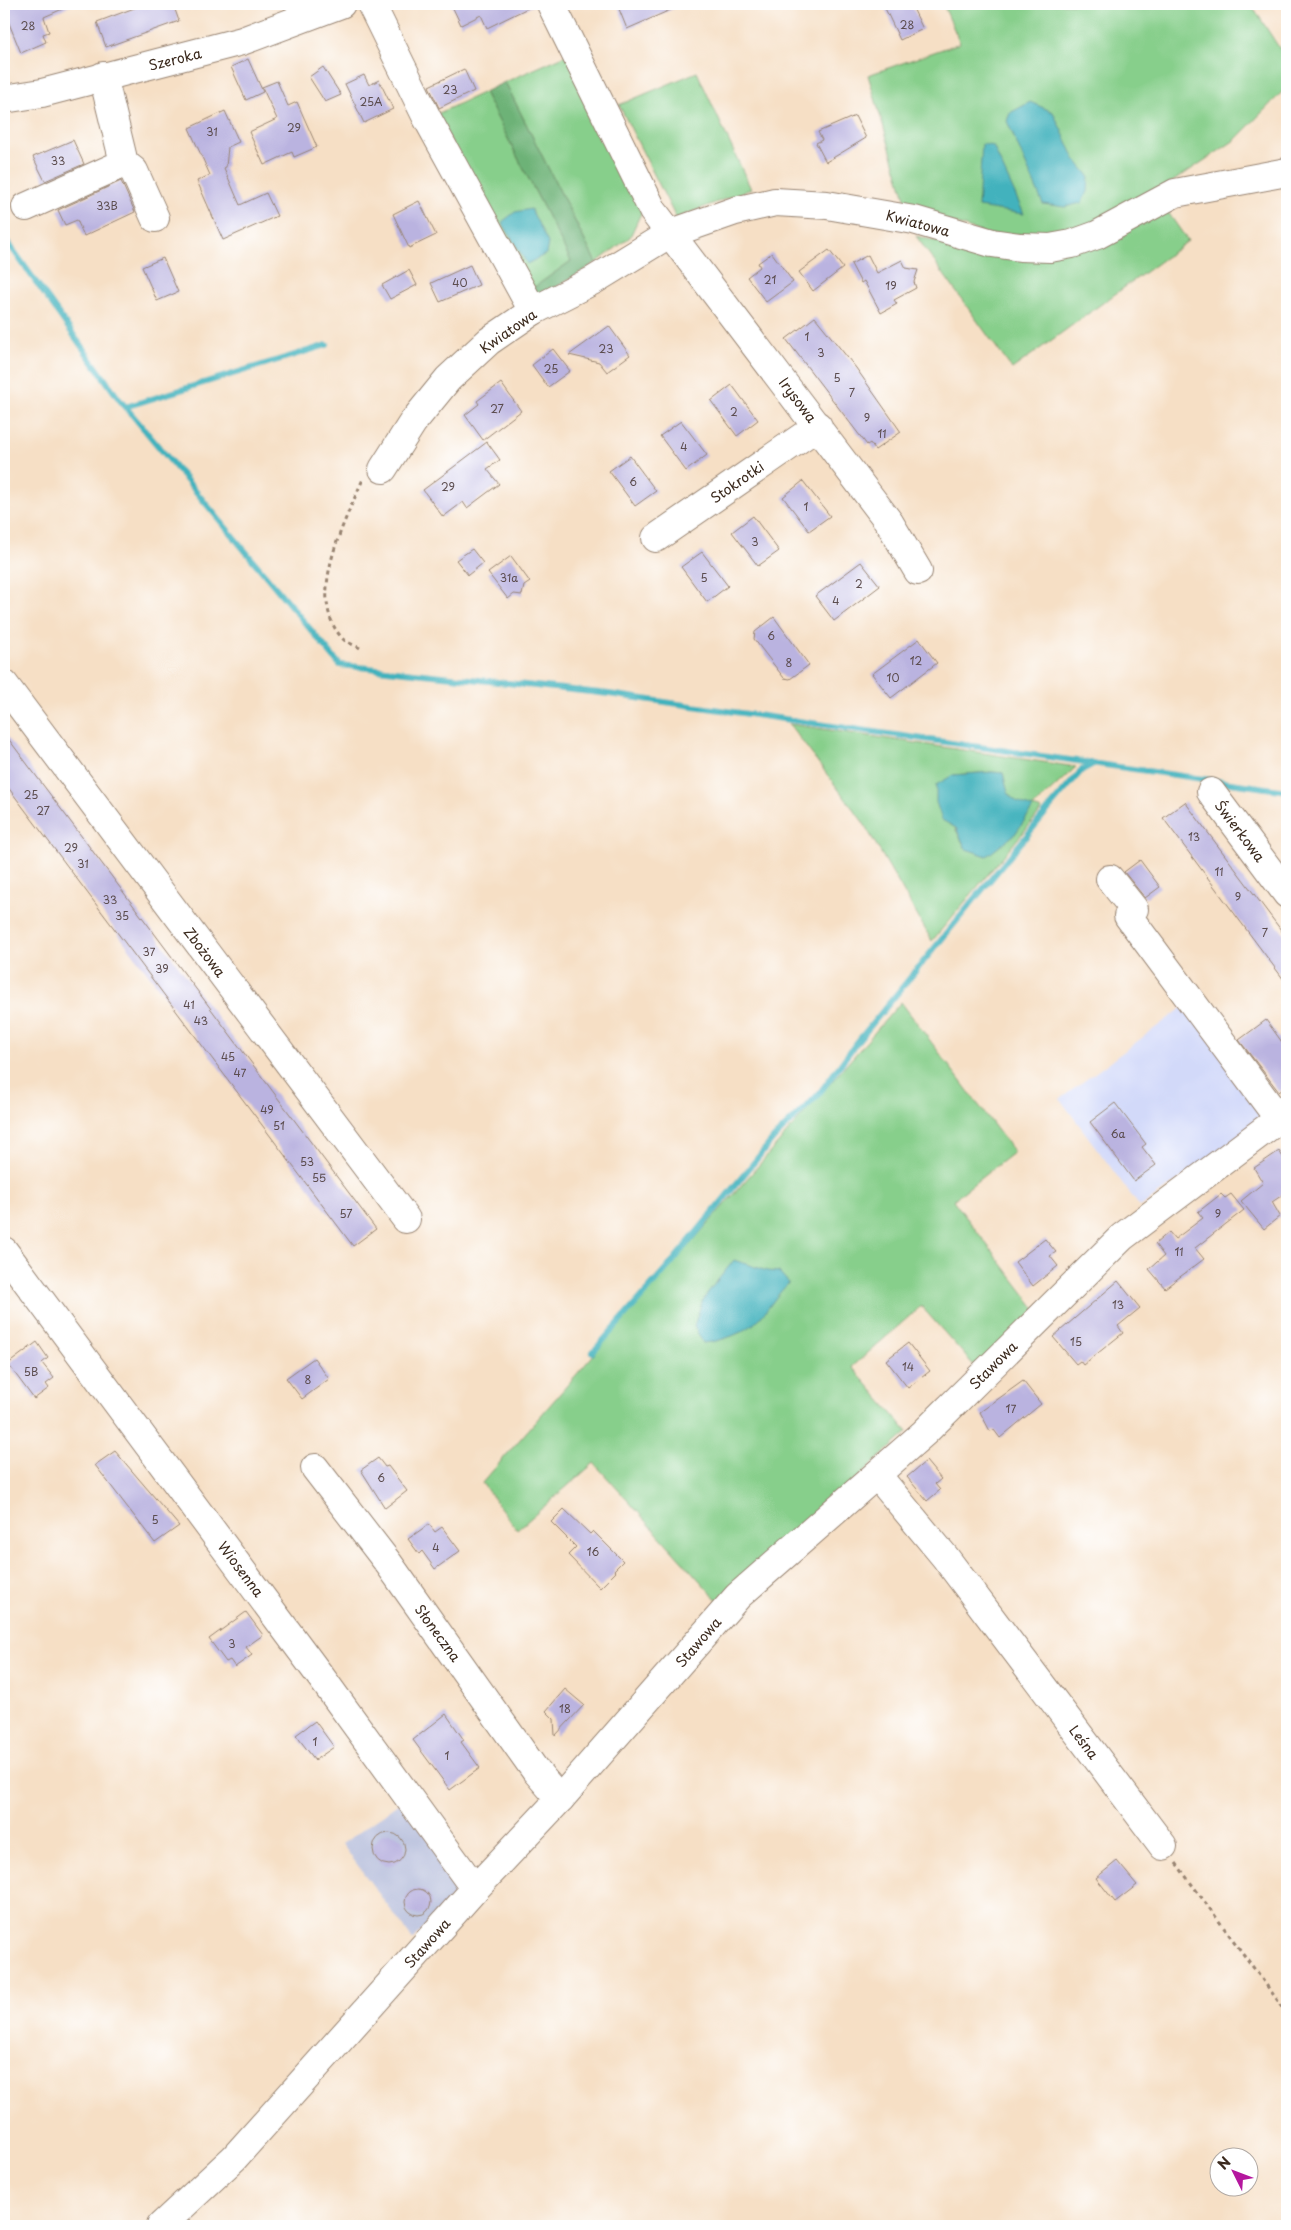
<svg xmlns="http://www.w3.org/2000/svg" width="1291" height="2230" viewBox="0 0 1291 2230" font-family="'Playpen Sans',sans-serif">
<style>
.built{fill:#d2d9f9}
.industrial{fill:#bcc3de}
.green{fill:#87cf8b;stroke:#617c54;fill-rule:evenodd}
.forest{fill:#6db277;stroke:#546e4a}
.water{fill:#43b2bd;stroke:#3f6e6e}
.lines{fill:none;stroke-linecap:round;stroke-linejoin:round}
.stream{stroke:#43b2bd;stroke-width:6}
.building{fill:#bab3e0}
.minor-casing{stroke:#988472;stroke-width:30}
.path{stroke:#988472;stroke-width:3;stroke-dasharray:4 4;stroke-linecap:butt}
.minor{stroke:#fff;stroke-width:28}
.labels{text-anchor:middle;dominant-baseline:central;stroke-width:4;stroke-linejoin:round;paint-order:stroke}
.number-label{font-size:11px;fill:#5b4c4e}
.street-label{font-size:14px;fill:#3b2a1e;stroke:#fff}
</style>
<rect width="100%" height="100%" fill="#fff"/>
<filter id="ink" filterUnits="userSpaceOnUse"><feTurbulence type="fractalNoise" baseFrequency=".02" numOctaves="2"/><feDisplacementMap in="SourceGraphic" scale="10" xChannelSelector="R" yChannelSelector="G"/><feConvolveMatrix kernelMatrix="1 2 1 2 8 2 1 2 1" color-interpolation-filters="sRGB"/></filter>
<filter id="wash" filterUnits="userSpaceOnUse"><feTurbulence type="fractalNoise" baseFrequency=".0096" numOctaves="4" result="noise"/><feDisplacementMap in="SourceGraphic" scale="20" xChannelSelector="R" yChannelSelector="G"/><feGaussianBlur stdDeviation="1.12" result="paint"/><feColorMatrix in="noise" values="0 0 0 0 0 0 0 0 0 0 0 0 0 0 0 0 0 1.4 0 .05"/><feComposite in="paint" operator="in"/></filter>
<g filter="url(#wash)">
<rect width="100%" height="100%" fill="#f6dfc5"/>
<!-- built -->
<path class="built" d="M 1186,1005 L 1269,1116 L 1140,1207 L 1060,1099 Z"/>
<!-- industrial -->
<path class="industrial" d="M 402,1801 L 464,1884 L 413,1940 L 342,1844 Z"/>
<!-- green -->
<g class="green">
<path d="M 943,4 L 1251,4 L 1287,60 L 1287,87 L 1235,140 L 1154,194 L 1081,232 L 990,235 L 908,208 L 868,75 L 960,43 Z"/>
<path d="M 566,55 L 642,211 L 630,237 L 596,263 L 505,82 Z"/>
<path d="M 697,72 L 751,189 L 676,218 L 619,105 Z"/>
<path d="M 484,92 L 571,261 L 529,291 L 437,114 Z"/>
<path d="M 1165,208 L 1188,241 L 1012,369 L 916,236 L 984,253 Z"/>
<path d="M 789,724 L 1076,767 L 1033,807 L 1042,810 L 932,941 L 863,822 ZM 992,772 L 1003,773 L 1007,791 L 1012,800 L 966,849 L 955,828 L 953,775 Z"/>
<path d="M 901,1002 L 1014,1152 L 953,1200 L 1036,1309 L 977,1369 L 921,1306 L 852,1367 L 908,1432 L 719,1602 L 594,1463 L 517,1530 L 482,1483 Z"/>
</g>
<!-- forest -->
<path class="forest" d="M 505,82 L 596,263 L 536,299 L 529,291 L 571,261 L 484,92 Z"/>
<!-- water -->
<g class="water">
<path d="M 1030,102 L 1053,112 L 1075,159 L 1089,176 L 1088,192 L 1081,203 L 1065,207 L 1043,204 L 1007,121 L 1010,113 Z"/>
<path d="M 982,144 L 993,146 L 1024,214 L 978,207 Z"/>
<path d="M 531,209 L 548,243 L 546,254 L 527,264 L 502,222 L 515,212 Z"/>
<path d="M 992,772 L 1003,773 C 1009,798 1008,799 1033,808 L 1015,834 L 987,856 L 966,849 L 956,828 L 942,820 L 936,802 L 936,785 L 953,775 Z"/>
<path d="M 734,1260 L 767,1271 L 779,1272 L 789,1283 C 777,1294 770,1307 759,1319 C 748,1332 720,1342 703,1343 L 694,1326 L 702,1302 L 709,1291 Z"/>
</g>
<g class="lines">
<!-- stream -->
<g class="stream">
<path d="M 4,237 L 119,399 L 340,665 L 609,694 L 1287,791"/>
<path d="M 125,407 L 327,345"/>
<path d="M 593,1352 L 669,1266 L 774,1138 L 818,1095 L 854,1046 L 1047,811 L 1082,770 L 1093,764"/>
</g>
</g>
<g id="blocks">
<!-- building -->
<g class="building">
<path d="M 4,4 L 74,4 L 44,17 L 49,32 L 43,34 L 46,42 L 21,53 L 4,11 Z"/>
<path d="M 145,4 L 173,4 L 179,21 L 106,47 L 97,22 Z"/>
<path d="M 451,4 L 536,4 L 487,28 L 481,15 L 461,25 Z"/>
<path d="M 617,4 L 684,4 L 627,29 Z"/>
<path d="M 883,4 L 911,4 L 923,29 L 900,40 Z"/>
<path d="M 248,59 L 263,92 L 246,100 L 231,67 Z"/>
<path d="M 323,67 L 341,95 L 325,102 L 309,77 Z"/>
<path d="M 464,69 L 474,91 L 439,108 L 429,86 Z"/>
<path d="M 364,75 L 369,85 L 379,80 L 393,109 L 364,123 L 345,84 Z"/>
<path d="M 277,81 L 288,106 L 297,102 L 317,147 L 294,157 L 292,152 L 264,165 L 249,132 L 277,119 L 262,87 Z"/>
<path d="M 225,111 L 239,142 L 228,147 L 226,167 L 224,168 L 240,205 L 266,193 L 277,216 L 223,240 L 197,181 L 210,175 L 189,128 Z"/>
<path d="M 855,116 L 866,138 L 826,162 L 816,143 L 822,140 L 818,132 Z"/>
<path d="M 73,140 L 84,164 L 45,181 L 33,157 Z"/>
<path d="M 121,181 L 135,212 L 84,236 L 77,220 L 65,225 L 58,210 Z"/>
<path d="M 419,201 L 436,235 L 409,248 L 393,214 Z"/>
<path d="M 829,250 L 843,268 L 813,291 L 799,272 Z"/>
<path d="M 772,253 L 793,282 L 766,302 L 747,277 L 760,267 L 758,263 Z"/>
<path d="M 868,255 L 877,273 L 902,260 L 906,268 L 918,270 L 914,282 L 916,288 L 894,300 L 897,304 L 881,313 L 864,281 L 861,283 L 851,264 Z"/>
<path d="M 163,258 L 178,292 L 157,301 L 142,267 Z"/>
<path d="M 470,265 L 479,285 L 440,302 L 431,283 Z"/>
<path d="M 409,270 L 417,285 L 390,299 L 382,285 Z"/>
<path d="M 815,317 L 856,368 L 901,432 L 875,450 L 870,443 L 867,445 L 786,339 Z"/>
<path d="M 609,326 L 630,355 L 607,372 L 599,362 L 569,355 Z"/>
<path d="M 553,349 L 570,371 L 548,387 L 532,365 Z"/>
<path d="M 501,383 L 521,411 L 483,440 L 465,415 L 479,404 L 477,401 Z"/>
<path d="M 732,385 L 758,420 L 737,436 L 711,401 Z"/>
<path d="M 681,421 L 707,455 L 686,471 L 660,436 Z"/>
<path d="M 487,442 L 500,460 L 487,469 L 499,484 L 467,508 L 463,502 L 443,517 L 423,490 Z"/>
<path d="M 630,456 L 656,491 L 635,506 L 609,471 Z"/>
<path d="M 803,481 L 830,516 L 809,531 L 783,497 Z"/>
<path d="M 753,516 L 779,551 L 758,566 L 732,532 Z"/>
<path d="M 472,549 L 483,563 L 468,575 L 456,560 Z"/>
<path d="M 702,552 L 728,586 L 707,602 L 681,567 Z"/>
<path d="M 511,556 L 530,582 L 524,586 L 522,595 L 514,594 L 508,599 L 488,573 Z"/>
<path d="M 861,562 L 880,586 L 834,621 L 815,596 Z"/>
<path d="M 774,617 L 809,665 L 790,679 L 784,678 L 754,639 L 755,632 Z"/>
<path d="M 919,639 L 937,663 L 891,698 L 872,674 Z"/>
<path d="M 4,733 L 376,1229 L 353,1246 L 4,782 Z"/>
<path d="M 1185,802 L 1287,938 L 1287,984 L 1163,818 Z"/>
<path d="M 1140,860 L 1160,887 L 1145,898 L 1124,872 Z"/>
<path d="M 1266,1020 L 1287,1049 L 1287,1086 L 1279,1092 L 1239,1040 Z"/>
<path d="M 1115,1103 L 1146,1144 L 1142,1147 L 1156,1165 L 1134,1181 L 1090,1122 Z"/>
<path d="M 1279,1151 L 1287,1163 L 1287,1192 L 1272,1202 L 1280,1216 L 1264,1229 L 1241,1201 L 1263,1183 L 1254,1168 Z"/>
<path d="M 1221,1194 L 1225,1198 L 1231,1194 L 1244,1210 L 1195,1248 L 1204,1259 L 1165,1288 L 1149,1269 L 1164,1256 L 1155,1244 L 1169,1232 L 1175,1239 L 1203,1218 L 1198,1212 Z"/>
<path d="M 1045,1239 L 1056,1252 L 1050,1256 L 1058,1266 L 1033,1286 L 1015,1262 Z"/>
<path d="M 1118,1281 L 1140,1308 L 1118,1326 L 1123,1333 L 1083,1365 L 1080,1361 L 1076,1364 L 1053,1337 Z"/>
<path d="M 37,1342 L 48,1358 L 42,1363 L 54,1378 L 46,1384 L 49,1388 L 34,1399 L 8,1364 Z"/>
<path d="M 908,1343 L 930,1371 L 908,1388 L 886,1360 Z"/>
<path d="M 314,1358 L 329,1379 L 302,1399 L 286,1378 Z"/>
<path d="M 1023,1381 L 1041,1404 L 1000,1438 L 994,1430 L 990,1431 L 980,1412 Z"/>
<path d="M 115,1451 L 179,1526 L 155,1543 L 95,1465 Z"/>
<path d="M 378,1458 L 385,1467 L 388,1466 L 407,1491 L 385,1508 L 361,1470 Z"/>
<path d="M 926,1461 L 941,1479 L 935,1484 L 940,1490 L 927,1501 L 907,1477 Z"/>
<path d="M 564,1509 L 590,1534 L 593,1531 L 623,1561 L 614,1570 L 616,1572 L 600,1588 L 568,1555 L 576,1547 L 551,1522 Z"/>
<path d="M 429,1524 L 435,1532 L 442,1527 L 460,1551 L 435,1569 L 422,1551 L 419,1554 L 408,1539 Z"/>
<path d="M 246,1612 L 263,1635 L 246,1647 L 252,1655 L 235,1667 L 230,1660 L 226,1662 L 209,1639 Z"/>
<path d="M 565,1689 L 584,1705 L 555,1736 L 554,1719 L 546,1711 Z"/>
<path d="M 446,1714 L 464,1740 L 461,1742 L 480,1768 L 450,1790 L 413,1740 Z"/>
<path d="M 315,1721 L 334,1747 L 315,1760 L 296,1735 Z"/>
<circle cx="389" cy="1849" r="16"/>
<path d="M 1117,1861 L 1137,1885 L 1115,1902 L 1096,1878 Z"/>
<circle cx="418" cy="1902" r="13"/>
</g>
</g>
</g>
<g filter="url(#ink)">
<use href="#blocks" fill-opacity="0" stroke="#988472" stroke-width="1"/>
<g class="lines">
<!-- minor casing -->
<g class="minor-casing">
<g id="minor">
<path d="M 371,4 L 427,118 L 533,311"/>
<path d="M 551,4 L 653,211 L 889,522 L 918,571"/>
<path d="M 4,99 L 42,93 L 242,41 L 341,4"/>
<path d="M 124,163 L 134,171 L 155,218"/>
<path d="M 26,207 L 124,163 L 103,76"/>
<path d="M 383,469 L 413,422 L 448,379 L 489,341 L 533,311 L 594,280 L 669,234 L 735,211 L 775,202 L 827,205 L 914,220 L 992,243 L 1020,247 L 1050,248 L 1072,244 L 1097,235 L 1175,193 L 1287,172"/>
<path d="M 656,538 L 818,426"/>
<path d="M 4,684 L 406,1219"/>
<path d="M 1211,792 L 1287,894"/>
<path d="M 1110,879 L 1134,909 L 1128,916 L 1279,1119"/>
<path d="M 4,1251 L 321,1677 L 475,1889"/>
<path d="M 315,1468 L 389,1564 L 535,1770 L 560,1799"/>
<path d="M 877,1475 L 945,1557 L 1163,1846"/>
<path d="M 161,2226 L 234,2158 L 475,1889 L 560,1799 L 738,1596 L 924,1433 L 1122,1237 L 1287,1113"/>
</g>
</g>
<!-- path -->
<g class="path">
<path d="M 360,648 C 355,645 347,643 343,639 C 304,598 345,521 363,479"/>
<path d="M 1176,1863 L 1287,2013"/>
</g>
<!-- minor -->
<use href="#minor" class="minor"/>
</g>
</g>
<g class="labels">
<!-- number labels -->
<g class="number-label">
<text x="907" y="24">28</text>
<text x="28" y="25">28</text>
<text x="450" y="89">23</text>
<text x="371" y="101">25A</text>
<text x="294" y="127">29</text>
<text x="212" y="131">31</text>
<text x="58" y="160">33</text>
<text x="107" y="205">33B</text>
<text x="770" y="279">21</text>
<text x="460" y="282">40</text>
<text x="891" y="285">19</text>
<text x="807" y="336">1</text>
<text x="606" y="348">23</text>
<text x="821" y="352">3</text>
<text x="551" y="368">25</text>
<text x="837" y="377">5</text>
<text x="852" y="392">7</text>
<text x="497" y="408">27</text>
<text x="734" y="411">2</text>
<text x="867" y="417">9</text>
<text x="882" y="433">11</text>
<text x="684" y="446">4</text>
<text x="633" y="481">6</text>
<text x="448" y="486">29</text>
<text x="806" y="506">1</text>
<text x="755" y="541">3</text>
<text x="509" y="577">31a</text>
<text x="704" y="577">5</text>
<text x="859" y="583">2</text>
<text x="836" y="600">4</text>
<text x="771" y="635">6</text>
<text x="916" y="660">12</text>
<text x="789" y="662">8</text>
<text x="893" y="677">10</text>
<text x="31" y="794">25</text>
<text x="43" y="810">27</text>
<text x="1194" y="836">13</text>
<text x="71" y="847">29</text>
<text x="83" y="863">31</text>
<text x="1219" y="871">11</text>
<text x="1238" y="896">9</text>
<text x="110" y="899">33</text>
<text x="122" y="915">35</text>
<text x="1265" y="932">7</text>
<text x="149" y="951">37</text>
<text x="162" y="968">39</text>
<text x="189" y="1004">41</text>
<text x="201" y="1020">43</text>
<text x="228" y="1056">45</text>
<text x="240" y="1072">47</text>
<text x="267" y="1109">49</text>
<text x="279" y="1125">51</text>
<text x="1118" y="1133">6a</text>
<text x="307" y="1161">53</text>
<text x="319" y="1177">55</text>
<text x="346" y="1213">57</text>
<text x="1218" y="1213">9</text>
<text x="1179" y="1251">11</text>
<text x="1118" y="1304">13</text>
<text x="1076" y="1341">15</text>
<text x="908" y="1366">14</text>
<text x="31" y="1371">5B</text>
<text x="308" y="1379">8</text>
<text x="1011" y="1408">17</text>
<text x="381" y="1477">6</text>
<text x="155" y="1519">5</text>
<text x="436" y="1547">4</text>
<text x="593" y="1551">16</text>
<text x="232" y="1643">3</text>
<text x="565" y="1708">18</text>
<text x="315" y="1741">1</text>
<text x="447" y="1755">1</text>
</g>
<!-- street labels -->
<g class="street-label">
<text transform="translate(175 59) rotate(-14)">Szeroka</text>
<text transform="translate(918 223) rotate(15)">Kwiatowa</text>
<text transform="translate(508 331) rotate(-35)">Kwiatowa</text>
<text transform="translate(798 400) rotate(53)">Irysowa</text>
<text transform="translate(737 482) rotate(-35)">Stokrotki</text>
<text transform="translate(1240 831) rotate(53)">Świerkowa</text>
<text transform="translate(205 952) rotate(53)">Zbożowa</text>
<text transform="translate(993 1365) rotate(-45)">Stawowa</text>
<text transform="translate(241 1569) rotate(53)">Wiosenna</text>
<text transform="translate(438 1633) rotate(54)">Słoneczna</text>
<text transform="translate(698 1642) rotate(-49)">Stawowa</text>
<text transform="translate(1084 1742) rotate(53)">Leśna</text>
<text transform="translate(427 1943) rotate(-48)">Stawowa</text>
</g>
</g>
<!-- margin -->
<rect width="1291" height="2230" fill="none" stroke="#fff" stroke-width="20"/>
<!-- north arrow -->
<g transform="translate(1234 2172) rotate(312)"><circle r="24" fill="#ffffff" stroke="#b1aaa5"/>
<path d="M0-4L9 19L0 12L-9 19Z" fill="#b5179e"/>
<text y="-8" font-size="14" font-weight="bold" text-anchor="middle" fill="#3b2a1e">N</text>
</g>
</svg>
